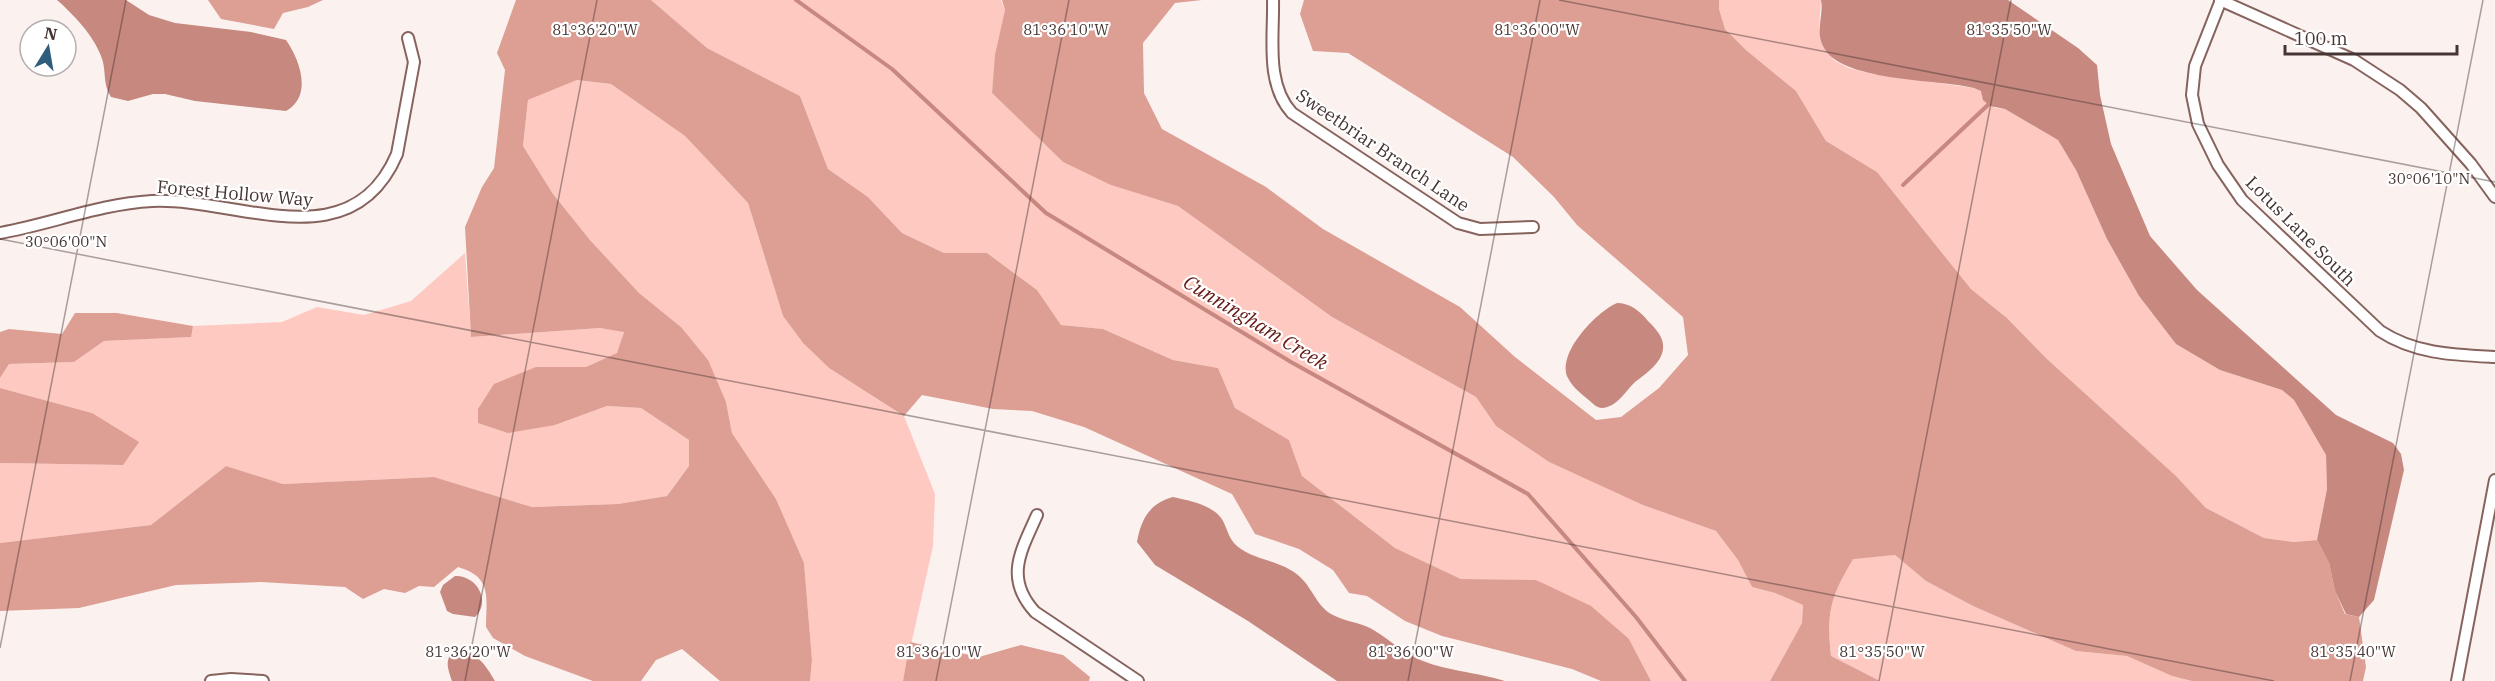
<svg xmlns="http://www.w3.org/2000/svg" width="2495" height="681" viewBox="0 0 2495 681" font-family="'IBM Plex Serif',serif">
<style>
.green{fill:#fdc9c1}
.forest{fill:#dd9e94}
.water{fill:#c6887f}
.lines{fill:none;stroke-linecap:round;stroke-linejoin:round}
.stream{stroke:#c6887f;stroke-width:4}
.street-casing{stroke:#87635d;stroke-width:14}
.street{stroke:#fff;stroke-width:10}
.ticks{fill:none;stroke:#463533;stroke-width:1.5;stroke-opacity:0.45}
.labels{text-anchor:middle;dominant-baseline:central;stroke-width:4.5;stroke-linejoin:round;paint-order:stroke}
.street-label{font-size:18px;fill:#463533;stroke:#fff}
.water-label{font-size:20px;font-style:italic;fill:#651a15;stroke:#fff}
.ticks-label{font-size:15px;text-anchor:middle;fill:#463533;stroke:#fff;stroke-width:4.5;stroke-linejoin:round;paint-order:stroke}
</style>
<rect width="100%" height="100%" fill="#fbf2f0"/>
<!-- green -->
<g class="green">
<path d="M 651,0 L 1001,0 L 1005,10 L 996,55 L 992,93 L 1063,162 L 1112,185 L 1178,206 L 1332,317 L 1476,397 L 1496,426 L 1549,462 L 1644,505 L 1716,531 L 1738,560 L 1752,587 L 1775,593 L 1803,605 L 1802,623 L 1770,681 L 1651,681 L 1629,639 L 1536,580 L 1461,579 L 1395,548 L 1302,476 L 1289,440 L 1235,408 L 1218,368 L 1173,360 L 1103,329 L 1061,325 L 1037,290 L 987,253 L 944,253 L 902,233 L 868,197 L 828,169 L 800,96 L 707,48 Z"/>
<path d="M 1719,0 L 1821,0 L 1819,27 L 1821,41 L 1825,50 L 1835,61 L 1849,68 L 1872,74 L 1974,88 L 1981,91 L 1995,108 L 2005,109 L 2058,140 L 2076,170 L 2107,239 L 2139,296 L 2176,344 L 2220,370 L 2282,390 L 2294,400 L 2326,455 L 2327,489 L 2317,540 L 2294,542 L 2264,538 L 2206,508 L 2175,475 L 2047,359 L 2007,318 L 1971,289 L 1877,172 L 1826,141 L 1796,91 L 1746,50 L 1725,29 L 1719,9 Z"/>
<path d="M 577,80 L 611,84 L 685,136 L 748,203 L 783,316 L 803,343 L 829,368 L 904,416 L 935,494 L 933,546 L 903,681 L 810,681 L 812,660 L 804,563 L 776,499 L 732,433 L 726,402 L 681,327 L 639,293 L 590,240 L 553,194 L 523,146 L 528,100 Z"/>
<path d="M 465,253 L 471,337 L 600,328 L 624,331 L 618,353 L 586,367 L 536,367 L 555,425 L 607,406 L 641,408 L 689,440 L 689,466 L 667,496 L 618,504 L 532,507 L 434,477 L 283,484 L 226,466 L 151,525 L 0,543 L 0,463 L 123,465 L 92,413 L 0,388 L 0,378 L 9,364 L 74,362 L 104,341 L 190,337 L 193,326 L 282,322 L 317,307 L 364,315 L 411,301 Z"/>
<path d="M 1895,555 L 1926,581 L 1973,606 L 2076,651 L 2127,656 L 2172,676 L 2192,681 L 1880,681 L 1831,656 C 1826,613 1831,596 1853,558 Z"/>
</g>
<!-- forest -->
<g class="forest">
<path d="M 208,0 L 323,0 L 308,7 L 283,13 L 274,29 L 221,19 Z"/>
<path d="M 516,0 L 651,0 L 707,48 L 800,96 L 828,169 L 868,197 L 902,233 L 944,253 L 987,253 L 1037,290 L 1061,325 L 1103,329 L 1173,360 L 1218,368 L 1235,408 L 1289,440 L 1302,476 L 1395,548 L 1461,579 L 1536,580 L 1591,606 L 1629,639 L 1651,681 L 1601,681 L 1572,669 L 1442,636 L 1405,621 L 1367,596 L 1349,593 L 1333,570 L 1299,549 L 1255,534 L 1232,494 L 1084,427 L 1032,411 L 993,409 L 922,395 L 904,416 L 829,368 L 803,343 L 783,316 L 748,203 L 685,136 L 611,84 L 577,80 L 528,100 L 523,146 L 553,194 L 590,240 L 639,293 L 681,327 L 708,360 L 726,402 L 732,433 L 776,499 L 804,563 L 812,660 L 810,681 L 720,681 L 682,649 L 656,660 L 641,681 L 593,681 L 525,656 L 493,638 L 486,627 C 486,598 493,577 458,567 L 434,587 L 419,586 L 405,593 L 384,589 L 363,599 L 345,587 L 261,582 L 176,585 L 79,608 L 0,611 L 0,543 L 151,525 L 226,466 L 283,484 L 434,477 L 532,507 L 618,504 L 667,496 L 689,466 L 689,440 L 641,408 L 607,406 L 555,425 L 508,433 L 478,423 L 478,409 L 494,384 L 536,367 L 586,367 L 617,353 L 624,332 L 600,328 L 471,337 L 465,227 L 482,187 L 494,168 L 505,70 L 497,53 Z"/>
<path d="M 1002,0 L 1202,0 L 1175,3 L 1143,43 L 1144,93 L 1162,129 L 1266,187 L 1323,229 L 1460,307 L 1515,357 L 1596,420 L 1621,417 L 1659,388 L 1688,355 L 1683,317 L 1577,225 L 1554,197 L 1513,157 L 1348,53 L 1313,51 L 1300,14 L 1304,0 L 1719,0 L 1719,9 L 1725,29 L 1746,50 L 1796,91 L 1826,141 L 1877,172 L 1971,289 L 2007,318 L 2047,359 L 2175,475 L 2206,508 L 2264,538 L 2294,542 L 2317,540 L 2329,563 L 2335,591 L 2345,614 L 2359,617 L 2366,667 L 2363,681 L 2192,681 L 2172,676 L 2127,656 L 2076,651 L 1973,606 L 1926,581 L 1895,555 L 1853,559 C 1831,596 1826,613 1831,656 L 1880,681 L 1770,681 L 1802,623 L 1803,605 L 1775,593 L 1752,587 L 1738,560 L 1716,531 L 1643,505 L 1549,462 L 1496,426 L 1476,397 L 1332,317 L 1178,206 L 1111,185 L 1063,162 L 992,93 L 995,55 L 1005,10 Z"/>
<path d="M 75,313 L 117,313 L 193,326 L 191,337 L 104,341 L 74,362 L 9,364 L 0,378 L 0,332 L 9,329 L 62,334 Z"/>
<path d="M 0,388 L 92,413 L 139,442 L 123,465 L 0,463 Z"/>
<path d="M 910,642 L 979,657 L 1021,645 L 1063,655 L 1090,677 L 1089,681 L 903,681 Z"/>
</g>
<!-- water -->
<g class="water">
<path d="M 57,0 L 126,0 L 149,15 L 175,23 L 251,32 L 286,40 C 300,60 313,96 286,111 L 195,101 L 165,94 L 153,94 L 128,101 L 111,97 C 102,84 107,70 101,56 C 93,35 74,15 57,0 Z"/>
<path d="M 1821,0 L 2008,0 L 2078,48 L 2097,65 L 2100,95 L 2111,144 L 2150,236 L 2197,290 L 2336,415 L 2393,443 L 2401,454 L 2404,470 L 2374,600 L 2359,617 L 2346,614 L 2335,591 L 2329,563 L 2317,540 L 2327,489 L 2326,455 L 2294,400 L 2282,390 L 2220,370 L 2176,344 L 2139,296 L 2107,239 L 2076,170 L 2058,140 L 2005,109 L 1990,106 L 1983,100 L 1981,91 L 1974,88 C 1938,79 1839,82 1823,46 C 1815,30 1824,15 1821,0 Z"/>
<path d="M 1617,303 C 1630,303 1640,311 1648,321 C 1654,327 1662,335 1663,344 C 1665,362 1646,373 1634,383 C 1625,392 1617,407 1602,408 C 1597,408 1593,404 1590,401 C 1583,395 1572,387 1568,378 C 1556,354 1596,312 1617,303 Z"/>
<path d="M 1173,497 C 1190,501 1216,505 1224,523 C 1229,534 1230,542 1241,549 C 1259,561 1282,561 1299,576 C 1312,587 1316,605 1331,614 C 1343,621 1358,622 1370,628 C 1386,637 1400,650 1416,658 C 1443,671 1477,672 1505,681 L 1337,681 L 1248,621 L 1155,565 L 1137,542 C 1141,519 1150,503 1173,497 Z"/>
<path d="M 455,576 C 476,575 492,601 475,617 L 453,614 L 447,611 L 440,592 L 443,585 Z"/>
<path d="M 457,650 C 478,653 485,664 495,681 L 452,681 C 448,669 443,657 457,650 Z"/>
</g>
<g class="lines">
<!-- stream -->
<g class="stream">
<path d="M 796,0 L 892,69 L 1046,213 L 1291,362 L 1528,494 L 1636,617 L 1685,681"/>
<path d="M 1903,185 L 1990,103"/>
</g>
<!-- street casing -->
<g class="street-casing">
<g id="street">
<path d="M 1273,0 C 1274,36 1265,84 1292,113 L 1458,223 L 1480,229 L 1533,227"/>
<path d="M 2220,0 L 2354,60 L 2400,90 L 2421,108 L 2471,164 L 2495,197"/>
<path d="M 2221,0 L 2195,66 L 2192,95 L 2198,124 L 2218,165 L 2242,200 L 2380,331 C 2415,354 2454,355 2495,357"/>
<path d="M 0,233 C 51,224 99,204 152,201 C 237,197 351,262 397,154 L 414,62 L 408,38"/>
<path d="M 1037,515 C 1021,551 1004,578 1035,612 L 1138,681"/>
<path d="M 211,681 L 231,679 L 263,681"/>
<path d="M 2457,681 L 2495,480"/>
</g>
</g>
<!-- street -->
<use href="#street" class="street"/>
</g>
<!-- ticks -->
<path class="ticks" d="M 1559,0 L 2495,182M 0,239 L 2274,681M 0,648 L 126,0M 465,681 L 597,0M 936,681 L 1069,0M 1408,681 L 1540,0M 1879,681 L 2011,0M 2350,681 L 2483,0"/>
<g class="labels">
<!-- street labels -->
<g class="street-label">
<text transform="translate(1383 150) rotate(34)">Sweetbriar Branch Lane</text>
<text transform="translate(235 193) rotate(5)">Forest Hollow Way</text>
<text transform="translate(2301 231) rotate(45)">Lotus Lane South</text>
</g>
<!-- water labels -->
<g class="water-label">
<text transform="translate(1256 322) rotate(31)">Cunningham Creek</text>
</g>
</g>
<g class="ticks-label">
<text x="595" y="35">81°36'20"W</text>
<text x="1066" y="35">81°36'10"W</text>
<text x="1537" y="35">81°36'00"W</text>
<text x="2009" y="35">81°35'50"W</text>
<text x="2429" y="184">30°06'10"N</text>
<text x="66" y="247">30°06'00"N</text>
<text x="468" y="657">81°36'20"W</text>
<text x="939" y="657">81°36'10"W</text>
<text x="1411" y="657">81°36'00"W</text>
<text x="1882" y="657">81°35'50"W</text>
<text x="2353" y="657">81°35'40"W</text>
</g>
<!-- north arrow -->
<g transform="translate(48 48) rotate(11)"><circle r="28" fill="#ffffff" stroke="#b5aead" stroke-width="1.5"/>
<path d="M0-4.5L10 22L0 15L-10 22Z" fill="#2e5e7c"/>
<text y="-9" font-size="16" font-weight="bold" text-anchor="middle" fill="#463533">N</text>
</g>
<!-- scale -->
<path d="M2285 45v9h172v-9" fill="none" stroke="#463533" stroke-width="3"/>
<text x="2294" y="45" font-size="18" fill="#463533" stroke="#ffffff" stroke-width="4.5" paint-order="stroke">100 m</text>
</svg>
